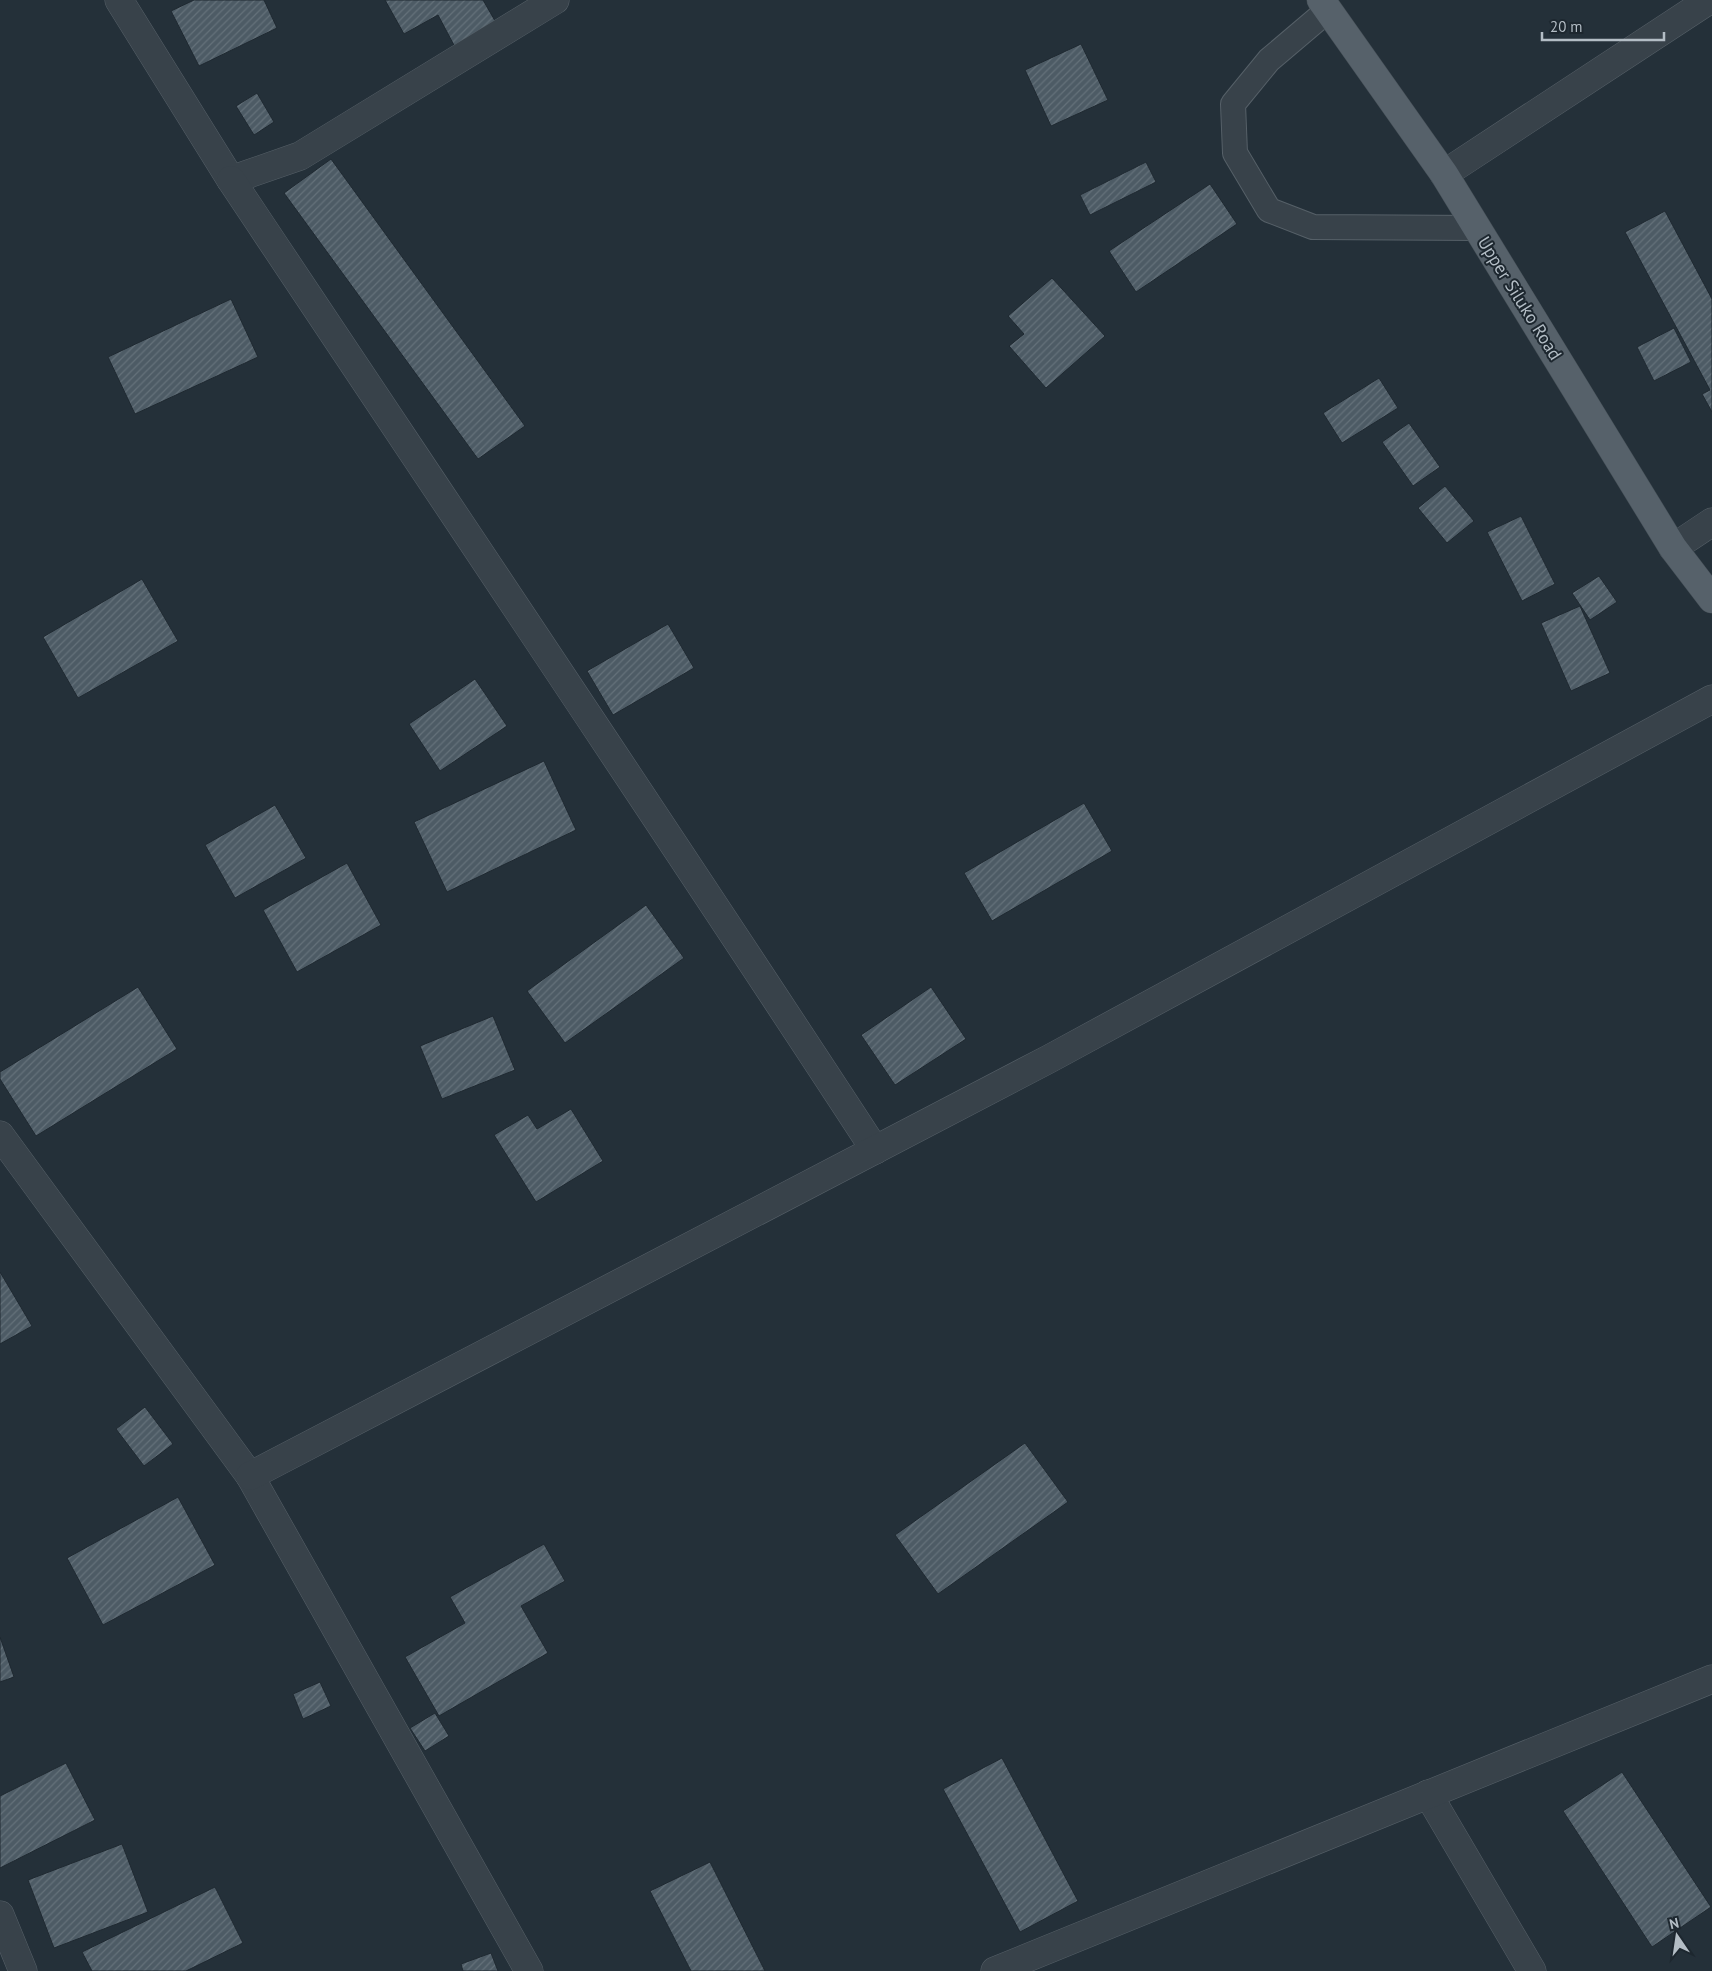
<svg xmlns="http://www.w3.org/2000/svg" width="1712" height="1971" viewBox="0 0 1712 1971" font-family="'PT Sans',sans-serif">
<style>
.building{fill:url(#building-hatch);stroke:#1f2931}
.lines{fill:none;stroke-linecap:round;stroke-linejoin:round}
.service-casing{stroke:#566068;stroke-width:26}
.minor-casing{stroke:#566068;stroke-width:29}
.primary-casing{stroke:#414b53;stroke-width:29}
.service{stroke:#38424a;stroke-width:24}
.minor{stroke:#38424a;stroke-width:28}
.primary{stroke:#56616a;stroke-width:28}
.labels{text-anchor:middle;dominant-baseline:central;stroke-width:4;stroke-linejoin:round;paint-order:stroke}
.street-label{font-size:18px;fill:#b3bdc5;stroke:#1d272f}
</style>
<defs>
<pattern id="building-hatch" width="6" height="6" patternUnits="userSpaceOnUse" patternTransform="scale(1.25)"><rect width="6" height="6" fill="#4d5b65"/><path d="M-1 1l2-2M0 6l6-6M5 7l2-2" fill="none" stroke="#64717a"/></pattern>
</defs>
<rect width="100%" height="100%" fill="#243039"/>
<!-- building -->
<g class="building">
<path d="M 194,0 L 264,0 L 277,28 L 199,66 L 171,11 Z"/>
<path d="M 385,0 L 483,0 L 498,26 L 456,49 L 438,15 L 404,34 Z"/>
<path d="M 1081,44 L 1108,100 L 1051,126 L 1025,70 Z"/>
<path d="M 257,93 L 274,122 L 254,135 L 236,106 Z"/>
<path d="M 331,159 L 525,426 L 478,459 L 284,193 Z"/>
<path d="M 1146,162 L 1156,182 L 1090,215 L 1080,195 Z"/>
<path d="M 1210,184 L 1237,224 L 1136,292 L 1109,251 Z"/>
<path d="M 1665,211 L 1712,299 L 1712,412 L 1702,394 L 1710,390 L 1625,232 Z"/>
<path d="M 1052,278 L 1105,336 L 1046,388 L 1009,346 L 1024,334 L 1008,316 Z"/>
<path d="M 231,299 L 258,357 L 135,414 L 108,357 Z"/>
<path d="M 1674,328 L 1691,362 L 1654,381 L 1637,347 Z"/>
<path d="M 1379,378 L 1398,408 L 1342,443 L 1323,413 Z"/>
<path d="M 1409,423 L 1440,467 L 1413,486 L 1382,442 Z"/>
<path d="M 1445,486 L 1474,521 L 1447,543 L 1418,508 Z"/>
<path d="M 1521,516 L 1555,584 L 1522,601 L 1487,532 Z"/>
<path d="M 1599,576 L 1617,602 L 1590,620 L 1572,593 Z"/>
<path d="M 142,579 L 178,641 L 78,698 L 43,637 Z"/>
<path d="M 1580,606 L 1610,673 L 1571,691 L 1541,623 Z"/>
<path d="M 668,624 L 694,668 L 613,715 L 587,671 Z"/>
<path d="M 475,679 L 507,726 L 440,771 L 409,724 Z"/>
<path d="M 544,761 L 576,830 L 447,892 L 414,822 Z"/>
<path d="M 1084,803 L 1112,851 L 992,921 L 964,873 Z"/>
<path d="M 275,805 L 306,858 L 235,898 L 205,845 Z"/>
<path d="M 347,863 L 381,925 L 297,972 L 263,910 Z"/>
<path d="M 646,905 L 684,958 L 565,1043 L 527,991 Z"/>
<path d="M 138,987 L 177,1049 L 36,1136 L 0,1079 L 0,1072 Z"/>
<path d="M 931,987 L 966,1039 L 895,1085 L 861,1035 Z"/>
<path d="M 493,1016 L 515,1070 L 442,1099 L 420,1046 Z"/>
<path d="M 571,1109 L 603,1161 L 536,1202 L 494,1135 L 528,1115 L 537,1129 Z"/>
<path d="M 0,1272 L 32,1326 L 0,1344 Z"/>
<path d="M 145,1407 L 173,1444 L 144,1466 L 116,1429 Z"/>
<path d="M 1025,1443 L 1068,1502 L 938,1594 L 895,1535 Z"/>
<path d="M 178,1497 L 215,1565 L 103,1625 L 67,1558 Z"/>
<path d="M 544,1544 L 565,1581 L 521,1606 L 548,1653 L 439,1716 L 405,1657 L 465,1623 L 450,1597 Z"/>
<path d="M 0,1637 L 14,1677 L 0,1682 Z"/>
<path d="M 320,1682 L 331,1706 L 303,1719 L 293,1694 Z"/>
<path d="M 435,1713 L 449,1736 L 425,1751 L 410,1728 Z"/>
<path d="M 1002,1758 L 1078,1901 L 1020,1932 L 943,1789 Z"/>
<path d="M 66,1763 L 95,1820 L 0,1868 L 0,1796 Z"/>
<path d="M 1622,1772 L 1711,1907 L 1652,1947 L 1563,1811 Z"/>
<path d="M 122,1844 L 148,1912 L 54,1948 L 28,1880 Z"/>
<path d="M 710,1862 L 765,1971 L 691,1971 L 650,1891 Z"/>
<path d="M 215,1887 L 243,1943 L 186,1971 L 92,1971 L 82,1952 Z"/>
<path d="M 491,1953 L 498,1971 L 463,1971 L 461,1964 Z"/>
</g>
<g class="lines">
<!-- service casing -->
<g class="service-casing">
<path id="service" d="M 1328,10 L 1269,60 L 1233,104 L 1235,153 L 1269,210 L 1313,227 L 1477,228"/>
</g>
<!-- minor casing -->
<g class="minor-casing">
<g id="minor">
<path d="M 119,0 L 231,180 L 300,156 L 555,0"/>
<path d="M 1444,174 L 1709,0"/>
<path d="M 231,180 C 446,503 663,825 875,1150"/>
<path d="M 1673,548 L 1712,522"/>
<path d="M 0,1135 L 250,1476 L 529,1971"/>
<path d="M 250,1476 L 1049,1059 L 1712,699"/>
<path d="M 1428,1794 L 1532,1971"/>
<path d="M 0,1915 L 23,1971"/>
<path d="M 995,1971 L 1712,1679"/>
</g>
</g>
<!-- primary casing -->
<g class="primary-casing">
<path id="primary" d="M 1321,0 L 1444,174 L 1673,548 L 1712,599"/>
</g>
<!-- service -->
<use href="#service" class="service"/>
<!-- minor -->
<use href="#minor" class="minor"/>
<!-- primary -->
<use href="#primary" class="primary"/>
</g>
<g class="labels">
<!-- street labels -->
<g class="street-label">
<text transform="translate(1520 298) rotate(58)">Upper Siluko Road</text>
</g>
</g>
<!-- north arrow -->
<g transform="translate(1677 1936) rotate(347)" stroke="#1d272f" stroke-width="4" paint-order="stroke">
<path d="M0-4L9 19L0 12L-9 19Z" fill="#b3bdc5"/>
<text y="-8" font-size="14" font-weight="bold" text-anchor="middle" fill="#b3bdc5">N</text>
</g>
<!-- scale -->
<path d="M1542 32v8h122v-8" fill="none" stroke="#b3bdc5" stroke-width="2.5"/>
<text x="1550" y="32" font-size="15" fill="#b3bdc5" stroke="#1d272f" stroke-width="4" paint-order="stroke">20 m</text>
</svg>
